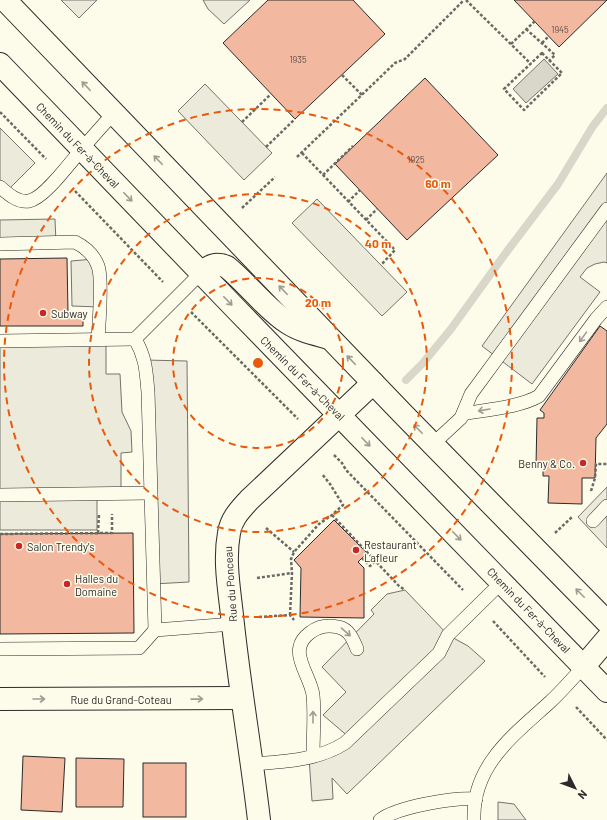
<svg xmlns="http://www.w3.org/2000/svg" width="607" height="820" viewBox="0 0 607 820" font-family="Barlow,sans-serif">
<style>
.parking{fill:#eceadb;stroke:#74746e}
.water{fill:#d8d7c9;stroke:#74746e}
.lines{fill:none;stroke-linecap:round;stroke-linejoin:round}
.stream{stroke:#d8d7c9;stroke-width:8}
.building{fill:#f2b8a0;stroke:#2b2b2b}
.service-casing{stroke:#2b2b2b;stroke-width:14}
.minor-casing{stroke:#2b2b2b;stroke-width:24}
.tertiary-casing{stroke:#2b2b2b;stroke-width:24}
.path{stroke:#6a6964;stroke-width:2.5;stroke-dasharray:3 2;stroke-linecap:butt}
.service{stroke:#fdfbea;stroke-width:13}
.minor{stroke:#fdfbea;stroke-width:22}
.tertiary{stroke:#fdfbea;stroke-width:22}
.oneway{stroke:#9e9d94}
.ring{fill:none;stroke:#e8590c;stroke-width:2;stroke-dasharray:7 5}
.poi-dot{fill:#c62828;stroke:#fdfbea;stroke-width:1.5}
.labels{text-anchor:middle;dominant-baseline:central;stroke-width:3;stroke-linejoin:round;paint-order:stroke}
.number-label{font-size:9px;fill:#5d4e48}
.street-label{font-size:11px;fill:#2b2b2b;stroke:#fdfbea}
.poi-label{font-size:11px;fill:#2b2b2b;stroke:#fdfbea;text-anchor:start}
.centre{fill:#e8590c;stroke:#fdfbea;stroke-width:2}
.ring-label{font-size:12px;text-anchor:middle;font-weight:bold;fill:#e8590c;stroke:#fdfbea;stroke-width:3;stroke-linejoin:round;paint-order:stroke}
</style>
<rect width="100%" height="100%" fill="#fdfbea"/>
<!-- parking -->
<g class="parking">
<path d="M 61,0 L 97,0 L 79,18 Z"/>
<path d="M 203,0 L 250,0 L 224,24 L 208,9 Z"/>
<path d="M 205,84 L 272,153 L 244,180 L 178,111 Z"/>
<path d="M 0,128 L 35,163 L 6,192 L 0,187 Z"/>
<path d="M 607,173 L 607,263 L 604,262 L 595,264 L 587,268 L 580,277 L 600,292 L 532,384 L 482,346 Z"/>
<path d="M 317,199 L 407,292 L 382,316 L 292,223 Z"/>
<path d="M 55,219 L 56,243 L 0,244 L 0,220 Z"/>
<path d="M 94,259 L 99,307 L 72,306 L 71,261 Z"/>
<path d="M 106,339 L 106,374 L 120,374 L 122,412 L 131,431 L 132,452 L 121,453 L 121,493 L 97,494 L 97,530 L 0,530 L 0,341 Z"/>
<path d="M 145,360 L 187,361 L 189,582 L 153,584 Z"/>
<path d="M 607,487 L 607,548 L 578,517 Z"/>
<path d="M 405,590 L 448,635 L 468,646 L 485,661 L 347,794 L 332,778 L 333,799 L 312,801 L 309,757 L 350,738 L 323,715 L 346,692 L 322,667 L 374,614 L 371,610 L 387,594 Z"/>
<path d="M 498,802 L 514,804 L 526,820 L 498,820 Z"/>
</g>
<!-- water -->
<path class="water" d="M 544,59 L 558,74 L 526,103 L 513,89 Z"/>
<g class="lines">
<!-- stream -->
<path class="stream" d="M 406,380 L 423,363 L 451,329 L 505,254 L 558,184 L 593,126 L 607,108"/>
</g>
<!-- building -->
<g class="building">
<path d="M 268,0 L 353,0 L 385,34 L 295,119 L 223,43 Z"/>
<path d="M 514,0 L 607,0 L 559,47 Z"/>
<path d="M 425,78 L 498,155 L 407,240 L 335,164 Z"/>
<path d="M 67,258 L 68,313 L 83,313 L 83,326 L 0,326 L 0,259 Z"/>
<path d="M 600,326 L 607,331 L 607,424 L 596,438 L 595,478 L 582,478 L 582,504 L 548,503 L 549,476 L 543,476 L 543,465 L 536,465 L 537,418 L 544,418 L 544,413 L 540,410 Z"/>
<path d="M 334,520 L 367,553 L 358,562 L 364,568 L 364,618 L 300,617 L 301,568 L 294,560 Z"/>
<path d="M 133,533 L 134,633 L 0,634 L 0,534 Z"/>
<path d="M 23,756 L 65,758 L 62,812 L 21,810 Z"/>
<path d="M 76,758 L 124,759 L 123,807 L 76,807 Z"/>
<rect x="143" y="763" width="43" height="54"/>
</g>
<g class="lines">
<!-- service casing -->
<g class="service-casing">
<g id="service">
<path d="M 0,187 C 8,194 18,203 29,201 C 45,198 71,161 83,148 C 93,136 103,125 113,114"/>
<path d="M 0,244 L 75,242 C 85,247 94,255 98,266 C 103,279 99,323 98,339"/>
<path d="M 201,273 L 135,339 C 146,358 146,371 148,392 L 155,630 L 233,624"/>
<path d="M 0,341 L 135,339"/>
<path d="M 463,414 C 484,410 521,407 539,396 L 596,319 L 607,307"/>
<path d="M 433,444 L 461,418 L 471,394 L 607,209"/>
<path d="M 0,495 L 150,493"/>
<path d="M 593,521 L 607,506"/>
<path d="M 0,649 L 139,648 L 155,630"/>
<path d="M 313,756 C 313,736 315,715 313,695 C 310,673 285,650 311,632 C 319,626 329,625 338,627 C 349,629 353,639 357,649"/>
<path d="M 253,764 C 284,762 319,760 345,743 L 439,653 L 448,635 L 502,582"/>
<path d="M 380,820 C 397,807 454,797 476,799"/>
<path d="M 474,820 C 472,765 514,735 550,702 C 562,691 573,678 584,666"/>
</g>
</g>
<!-- minor casing -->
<g class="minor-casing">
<g id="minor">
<path d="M 584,666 L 607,639"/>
<path d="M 0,699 L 241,698"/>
<path d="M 259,820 C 251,751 239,684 232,615 C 229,588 224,560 229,533 C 231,519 240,510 249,500 L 373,383"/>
</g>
</g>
<!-- tertiary casing -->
<g class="tertiary-casing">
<g id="tertiary">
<path d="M 5,0 L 403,414 L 607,622"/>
<path d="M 0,64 L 237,310 L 607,691"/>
<path d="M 201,273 C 209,266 216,262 227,267 C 248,284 266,309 288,323 C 300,331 315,334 329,338"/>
</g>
</g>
<!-- path -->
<g class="path">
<path d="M 466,0 L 531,64"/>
<path d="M 526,29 L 555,55 L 549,61"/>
<path d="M 542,43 L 549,36"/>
<path d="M 511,44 L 535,21"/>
<path d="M 542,53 L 562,73 L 524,110 L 504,89 Z"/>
<path d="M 342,75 L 362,95"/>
<path d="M 0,112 L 46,159"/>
<path d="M 242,122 L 271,94"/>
<path d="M 266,147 L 295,119"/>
<path d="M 302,153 L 395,250 L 381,265"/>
<path d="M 297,157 L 395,63 L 405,59 L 464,0"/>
<path d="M 323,175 L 353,146"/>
<path d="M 75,191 L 163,282"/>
<path d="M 348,202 L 360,190"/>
<path d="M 242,208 L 275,177"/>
<path d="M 366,220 L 377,209"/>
<path d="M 191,312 L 298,419"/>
<path d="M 334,455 L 342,463 L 346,470 L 463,590"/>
<path d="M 591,491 L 595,478 L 596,464 L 607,464"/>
<path d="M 332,515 L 399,586 L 405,590"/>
<path d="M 266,528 L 294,552"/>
<path d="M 98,533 L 99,514"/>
<path d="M 555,533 L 572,517"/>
<path d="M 0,534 L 112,533 L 112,514"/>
<path d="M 362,558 L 370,566 L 376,561"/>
<path d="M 257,578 L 292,573"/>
<path d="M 290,615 L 292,573 L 291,559 L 294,552 L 319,524 L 332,515 L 343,505 L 330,484 L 322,474"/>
<path d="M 259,617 L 290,615 L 294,620"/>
<path d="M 493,621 L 545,677"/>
<path d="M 576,707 L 607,740"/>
</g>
<!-- service -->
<use href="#service" class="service"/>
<!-- minor -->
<use href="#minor" class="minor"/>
<!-- tertiary -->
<use href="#tertiary" class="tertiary"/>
</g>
<!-- one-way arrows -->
<defs><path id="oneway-shaft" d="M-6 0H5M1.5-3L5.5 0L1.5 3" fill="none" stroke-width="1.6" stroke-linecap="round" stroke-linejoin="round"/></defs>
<g class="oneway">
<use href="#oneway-shaft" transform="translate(86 86) rotate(-134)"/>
<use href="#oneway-shaft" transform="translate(158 160) rotate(-134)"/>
<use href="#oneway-shaft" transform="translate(128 197) rotate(46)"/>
<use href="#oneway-shaft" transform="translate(283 290) rotate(-134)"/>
<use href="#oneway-shaft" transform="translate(228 301) rotate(46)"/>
<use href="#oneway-shaft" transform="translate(583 337) rotate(126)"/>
<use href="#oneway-shaft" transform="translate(351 360) rotate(-134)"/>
<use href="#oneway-shaft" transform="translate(484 410) rotate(170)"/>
<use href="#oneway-shaft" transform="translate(418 429) rotate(-135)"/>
<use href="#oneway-shaft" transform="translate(366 442) rotate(46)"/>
<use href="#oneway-shaft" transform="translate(457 536) rotate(46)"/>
<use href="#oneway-shaft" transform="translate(580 593) rotate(-135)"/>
<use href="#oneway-shaft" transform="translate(346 632) rotate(41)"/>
<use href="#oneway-shaft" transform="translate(39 699)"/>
<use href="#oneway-shaft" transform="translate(197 699) rotate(-1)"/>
<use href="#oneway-shaft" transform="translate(313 717) rotate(-90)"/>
</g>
<!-- distance rings -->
<g class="ring">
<circle cx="258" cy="363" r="85"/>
<circle cx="258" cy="363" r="169"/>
<circle cx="258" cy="363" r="254"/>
</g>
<!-- markers -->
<g class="poi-dot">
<circle cx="43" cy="313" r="4"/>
<circle cx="583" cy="463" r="4"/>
<circle cx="19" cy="546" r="4"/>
<circle cx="356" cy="550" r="4"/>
<circle cx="67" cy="584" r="4"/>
</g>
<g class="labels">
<!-- number labels -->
<g class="number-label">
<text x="560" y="29">1945</text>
<text x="298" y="59">1935</text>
<text x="416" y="159">1925</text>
</g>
<!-- street labels -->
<g class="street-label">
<text transform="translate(78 145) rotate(46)">Chemin du Fer-à-Cheval</text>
<text transform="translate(303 378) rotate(45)">Chemin du Fer-à-Cheval</text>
<text transform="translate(230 584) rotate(-94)">Rue du Ponceau</text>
<text transform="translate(529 610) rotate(46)">Chemin du Fer-à-Cheval</text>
<text x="121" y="699">Rue du Grand-Coteau</text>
</g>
<!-- poi labels -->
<g class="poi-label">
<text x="51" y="313">Subway</text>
<text x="575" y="463" text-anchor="end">Benny &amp; Co.</text>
<text x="364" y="544">Restaurant<tspan x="364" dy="13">Lafleur</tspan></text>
<text x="27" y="546">Salon Trendy's</text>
<text x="75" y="578">Halles du<tspan x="75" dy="13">Domaine</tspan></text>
</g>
</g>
<circle cx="258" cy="363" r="6" class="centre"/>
<g class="ring-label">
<text x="438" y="188">60 m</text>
<text x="378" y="248">40 m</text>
<text x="318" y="307">20 m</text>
</g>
<!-- north arrow -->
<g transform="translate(575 788) rotate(132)" stroke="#fdfbea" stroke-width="3" paint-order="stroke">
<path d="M0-3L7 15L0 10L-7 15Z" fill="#2b2b2b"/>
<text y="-6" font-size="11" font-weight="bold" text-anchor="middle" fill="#2b2b2b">N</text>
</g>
</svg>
